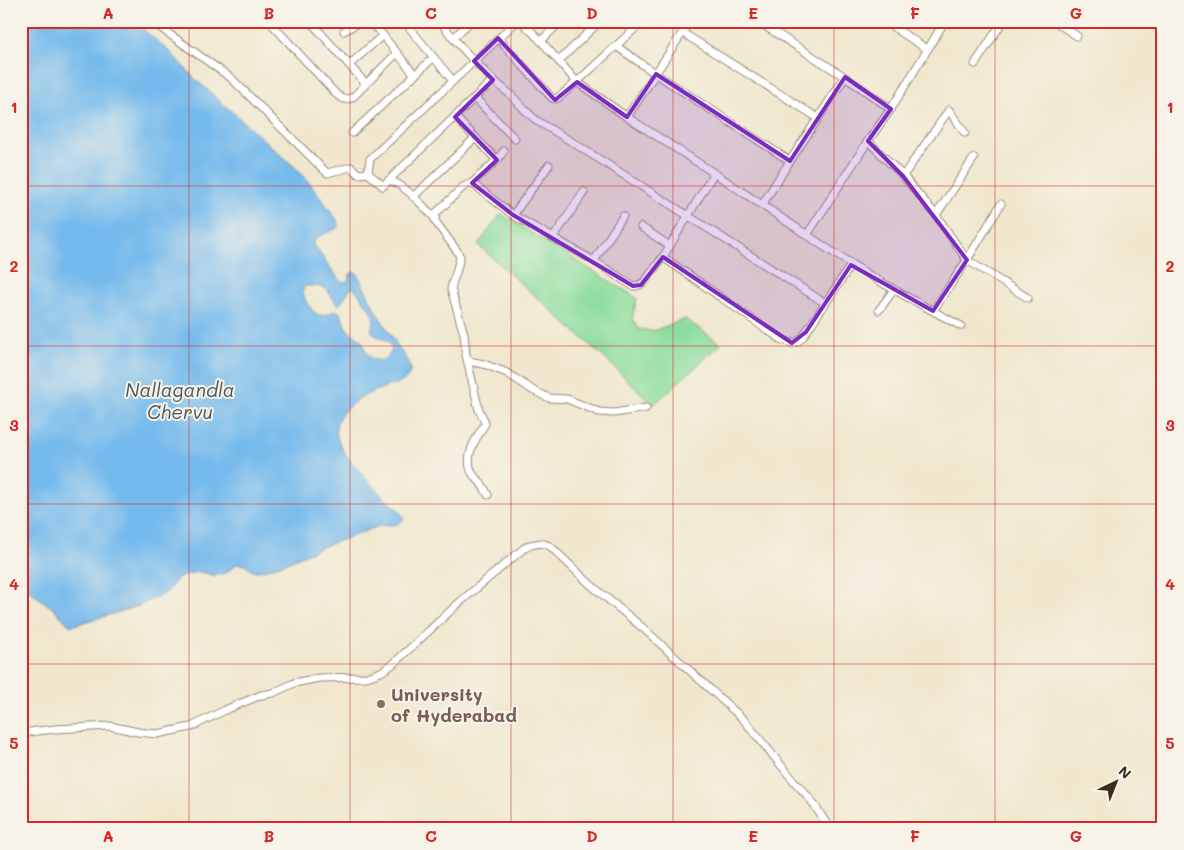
<svg xmlns="http://www.w3.org/2000/svg" width="1184" height="850" viewBox="0 0 1184 850" font-family="Mali,sans-serif">
<style>
.green{fill:#8cdd9d;stroke:#64845e}
.water{fill:#75baec;stroke:#587285;fill-rule:evenodd}
.lines{fill:none;stroke-linecap:round;stroke-linejoin:round}
.street-casing{stroke:#968876;stroke-width:9}
.primary-casing{stroke:#968876;stroke-width:12}
.street{stroke:#fff;stroke-width:7}
.primary{stroke:#f0c469;stroke-width:10}
.marked{fill:#7b2cbf;fill-opacity:0.2;stroke:#7b2cbf;stroke-width:4;stroke-linejoin:round}
.grid{fill:none;stroke:#d62828;stroke-width:1;stroke-opacity:0.55}
.education-dot{fill:#8d6e63;stroke:#f7f3e8;stroke-width:2}
.labels{text-anchor:middle;dominant-baseline:central;stroke-width:4;stroke-linejoin:round;paint-order:stroke}
.education-label{font-size:18px;font-weight:bold;fill:#785e54;stroke:#f7f3e8;text-anchor:start}
.water-label{font-size:19px;font-style:italic;fill:#4c555c;stroke:#f7f3e8}
.neatline{fill:none;stroke:#d62828;stroke-width:2}
.grid-label{font-size:16px;text-anchor:middle;font-weight:bold;fill:#d62828}
</style>
<rect width="100%" height="100%" fill="#f7f3e8"/>
<filter id="ink" filterUnits="userSpaceOnUse"><feTurbulence type="fractalNoise" baseFrequency=".02" numOctaves="2"/><feDisplacementMap in="SourceGraphic" scale="10" xChannelSelector="R" yChannelSelector="G"/><feConvolveMatrix kernelMatrix="1 2 1 2 8 2 1 2 1" color-interpolation-filters="sRGB"/></filter>
<filter id="wash" filterUnits="userSpaceOnUse"><feTurbulence type="fractalNoise" baseFrequency=".0096" numOctaves="4" result="noise"/><feDisplacementMap in="SourceGraphic" scale="20" xChannelSelector="R" yChannelSelector="G"/><feGaussianBlur stdDeviation="1.12" result="paint"/><feColorMatrix in="noise" values="0 0 0 0 0 0 0 0 0 0 0 0 0 0 0 0 0 1.4 0 .05"/><feComposite in="paint" operator="in"/></filter>
<g filter="url(#wash)">
<rect width="100%" height="100%" fill="#f0e7ce"/>
<!-- green -->
<path class="green" d="M 501,214 L 637,298 L 632,319 L 639,329 L 653,331 L 685,319 L 721,344 L 653,405 L 609,362 L 478,245 Z"/>
<!-- water -->
<path class="water" d="M 21,21 L 133,21 L 171,53 L 196,80 L 298,170 L 313,187 L 338,222 L 338,227 C 330,234 317,233 313,243 L 314,246 L 339,279 L 343,282 C 348,282 349,279 350,274 L 353,272 L 357,273 L 377,313 L 408,362 L 411,370 L 407,378 L 402,382 C 389,386 374,390 362,397 C 350,404 334,417 336,432 C 339,455 371,483 386,500 C 392,505 402,511 404,519 L 398,524 L 379,526 L 366,531 L 319,548 L 280,565 L 259,571 L 252,571 L 243,564 L 239,564 L 235,565 L 228,572 L 214,576 L 206,573 L 195,572 L 178,578 L 167,592 L 136,607 L 74,625 L 69,625 L 55,610 L 21,585 L 21,64 C 26,54 33,41 21,34 ZM 305,286 C 312,286 323,285 328,291 C 332,296 333,301 338,304 L 340,304 L 350,289 L 352,288 L 355,289 L 373,314 L 374,323 L 371,330 C 375,339 388,338 391,346 C 393,349 391,353 388,356 C 382,364 370,360 366,352 C 364,349 364,345 362,341 C 358,336 351,334 347,329 C 344,325 342,314 339,312 C 332,307 323,326 309,306 C 305,301 303,295 303,288 Z"/>
</g>
<g filter="url(#ink)">
<g class="lines">
<!-- street casing -->
<g class="street-casing">
<g id="street">
<path d="M 151,21 L 231,78 L 327,173 L 351,167 L 358,174 L 368,173"/>
<path d="M 269,21 L 336,94 C 342,99 346,101 353,97 L 397,53"/>
<path d="M 310,21 L 366,84"/>
<path d="M 371,21 L 415,75"/>
<path d="M 404,21 L 453,81"/>
<path d="M 440,21 L 453,38 L 474,61 L 493,80 L 511,95 L 525,110 L 537,121 L 569,140 L 825,303"/>
<path d="M 521,21 L 541,41 L 577,82 L 627,117 L 714,173 L 807,235"/>
<path d="M 757,21 L 845,77 L 891,109"/>
<path d="M 884,21 L 927,49"/>
<path d="M 945,21 L 891,109 L 868,141 L 807,235 C 848,263 889,288 933,311 L 967,260 L 1001,204"/>
<path d="M 1054,21 L 1077,36"/>
<path d="M 344,31 L 361,21"/>
<path d="M 683,33 L 818,118"/>
<path d="M 453,38 L 471,21"/>
<path d="M 498,38 L 552,98 L 555,99 L 558,98 L 577,82 L 643,21"/>
<path d="M 541,41 L 561,21"/>
<path d="M 616,46 L 656,74 L 790,161"/>
<path d="M 559,61 L 600,21"/>
<path d="M 975,64 L 1003,21"/>
<path d="M 349,65 L 383,35"/>
<path d="M 475,98 L 515,139"/>
<path d="M 455,117 L 497,160 L 472,183 L 463,187 L 437,212 C 435,215 435,217 435,221 L 457,251 L 460,257 L 456,273 L 453,281 L 451,289 L 464,334 L 466,355 L 479,410 L 484,420 L 485,424 C 475,439 462,459 474,476 C 476,478 478,480 480,482 C 483,486 486,491 488,495"/>
<path d="M 627,117 L 690,21"/>
<path d="M 352,133 L 433,58"/>
<path d="M 868,141 L 903,176 L 936,215 L 967,260 L 1028,298"/>
<path d="M 497,160 L 504,151"/>
<path d="M 903,176 L 949,110 L 965,133"/>
<path d="M 389,180 L 493,80"/>
<path d="M 472,183 L 513,215 L 594,261 L 633,286 C 638,286 641,285 645,281 L 663,257 L 714,173"/>
<path d="M 413,197 L 475,138"/>
<path d="M 762,205 L 790,161 L 845,77"/>
<path d="M 513,215 L 549,165"/>
<path d="M 936,215 L 974,158"/>
<path d="M 435,218 C 422,206 406,185 389,180 L 383,186 L 368,173 L 370,159 L 517,21"/>
<path d="M 641,227 L 670,246"/>
<path d="M 553,238 L 584,192"/>
<path d="M 663,257 L 782,340 L 792,343 L 797,342 L 802,338 L 851,265"/>
<path d="M 594,261 L 623,216"/>
<path d="M 879,310 L 893,291"/>
<path d="M 933,311 L 961,326"/>
<path d="M 468,361 L 484,364 L 507,373 L 534,391 L 549,398 L 567,399 L 599,412 L 614,413 L 646,408"/>
<path d="M 21,733 L 55,729 L 110,726 L 138,732 L 157,734 L 191,727 L 225,710 L 261,695 L 273,693 L 294,683 L 319,678 L 367,677 L 381,672 L 393,664 L 460,602 L 523,549 L 530,545 L 541,543 L 550,546 L 591,585 L 643,628 L 743,719 L 794,781 L 811,800 L 830,829"/>
</g>
</g>
<!-- primary casing -->
<g class="primary-casing">
<path id="primary" d="M 1161,21 L 1163,23"/>
</g>
<!-- street -->
<use href="#street" class="street"/>
<!-- primary -->
<use href="#primary" class="primary"/>
</g>
</g>
<!-- marked area -->
<path class="marked" d="M 498,38 L 555,100 L 577,82 L 627,117 L 656,74 L 790,161 L 845,77 L 891,109 L 868,141 L 903,176 L 967,260 L 933,311 L 851,265 L 806,332 L 792,343 L 663,257 L 641,285 L 633,286 L 513,215 L 472,183 L 497,160 L 455,117 L 493,80 L 474,61 Z"/>
<!-- grid -->
<path class="grid" d="M 189,21 L 189,829M 350,21 L 350,829M 511,21 L 511,829M 673,21 L 673,829M 834,21 L 834,829M 995,21 L 995,829M 21,186 L 1163,186M 21,346 L 1163,346M 21,504 L 1163,504M 21,664 L 1163,664"/>
<!-- markers -->
<circle class="education-dot" cx="381" cy="704" r="5"/>
<g class="labels">
<!-- education labels -->
<g class="education-label">
<text x="391" y="694">University<tspan x="391" dy="21">of Hyderabad</tspan></text>
</g>
<!-- water labels -->
<g class="water-label">
<text x="180" y="389">Nallagandla<tspan x="180" dy="22">Chervu</tspan></text>
</g>
</g>
<!-- margin -->
<rect width="1184" height="850" fill="none" stroke="#f7f3e8" stroke-width="55"/>
<!-- north arrow -->
<g transform="translate(1116 782) rotate(43)" stroke="#f7f3e8" stroke-width="4" paint-order="stroke">
<path d="M0-4L9 19L0 12L-9 19Z" fill="#3b2a1e"/>
<text y="-8" font-size="14" font-weight="bold" text-anchor="middle" fill="#3b2a1e">N</text>
</g>
<rect x="28" y="28" width="1128" height="794" class="neatline"/>
<g class="grid-label">
<text x="108" y="19">A</text>
<text x="269" y="19">B</text>
<text x="431" y="19">C</text>
<text x="592" y="19">D</text>
<text x="753" y="19">E</text>
<text x="915" y="19">F</text>
<text x="1076" y="19">G</text>
<text x="14" y="113">1</text>
<text x="1170" y="113">1</text>
<text x="14" y="272">2</text>
<text x="1170" y="272">2</text>
<text x="14" y="431">3</text>
<text x="1170" y="431">3</text>
<text x="14" y="590">4</text>
<text x="1170" y="590">4</text>
<text x="14" y="749">5</text>
<text x="1170" y="749">5</text>
<text x="108" y="842">A</text>
<text x="269" y="842">B</text>
<text x="431" y="842">C</text>
<text x="592" y="842">D</text>
<text x="753" y="842">E</text>
<text x="915" y="842">F</text>
<text x="1076" y="842">G</text>
</g>
</svg>
